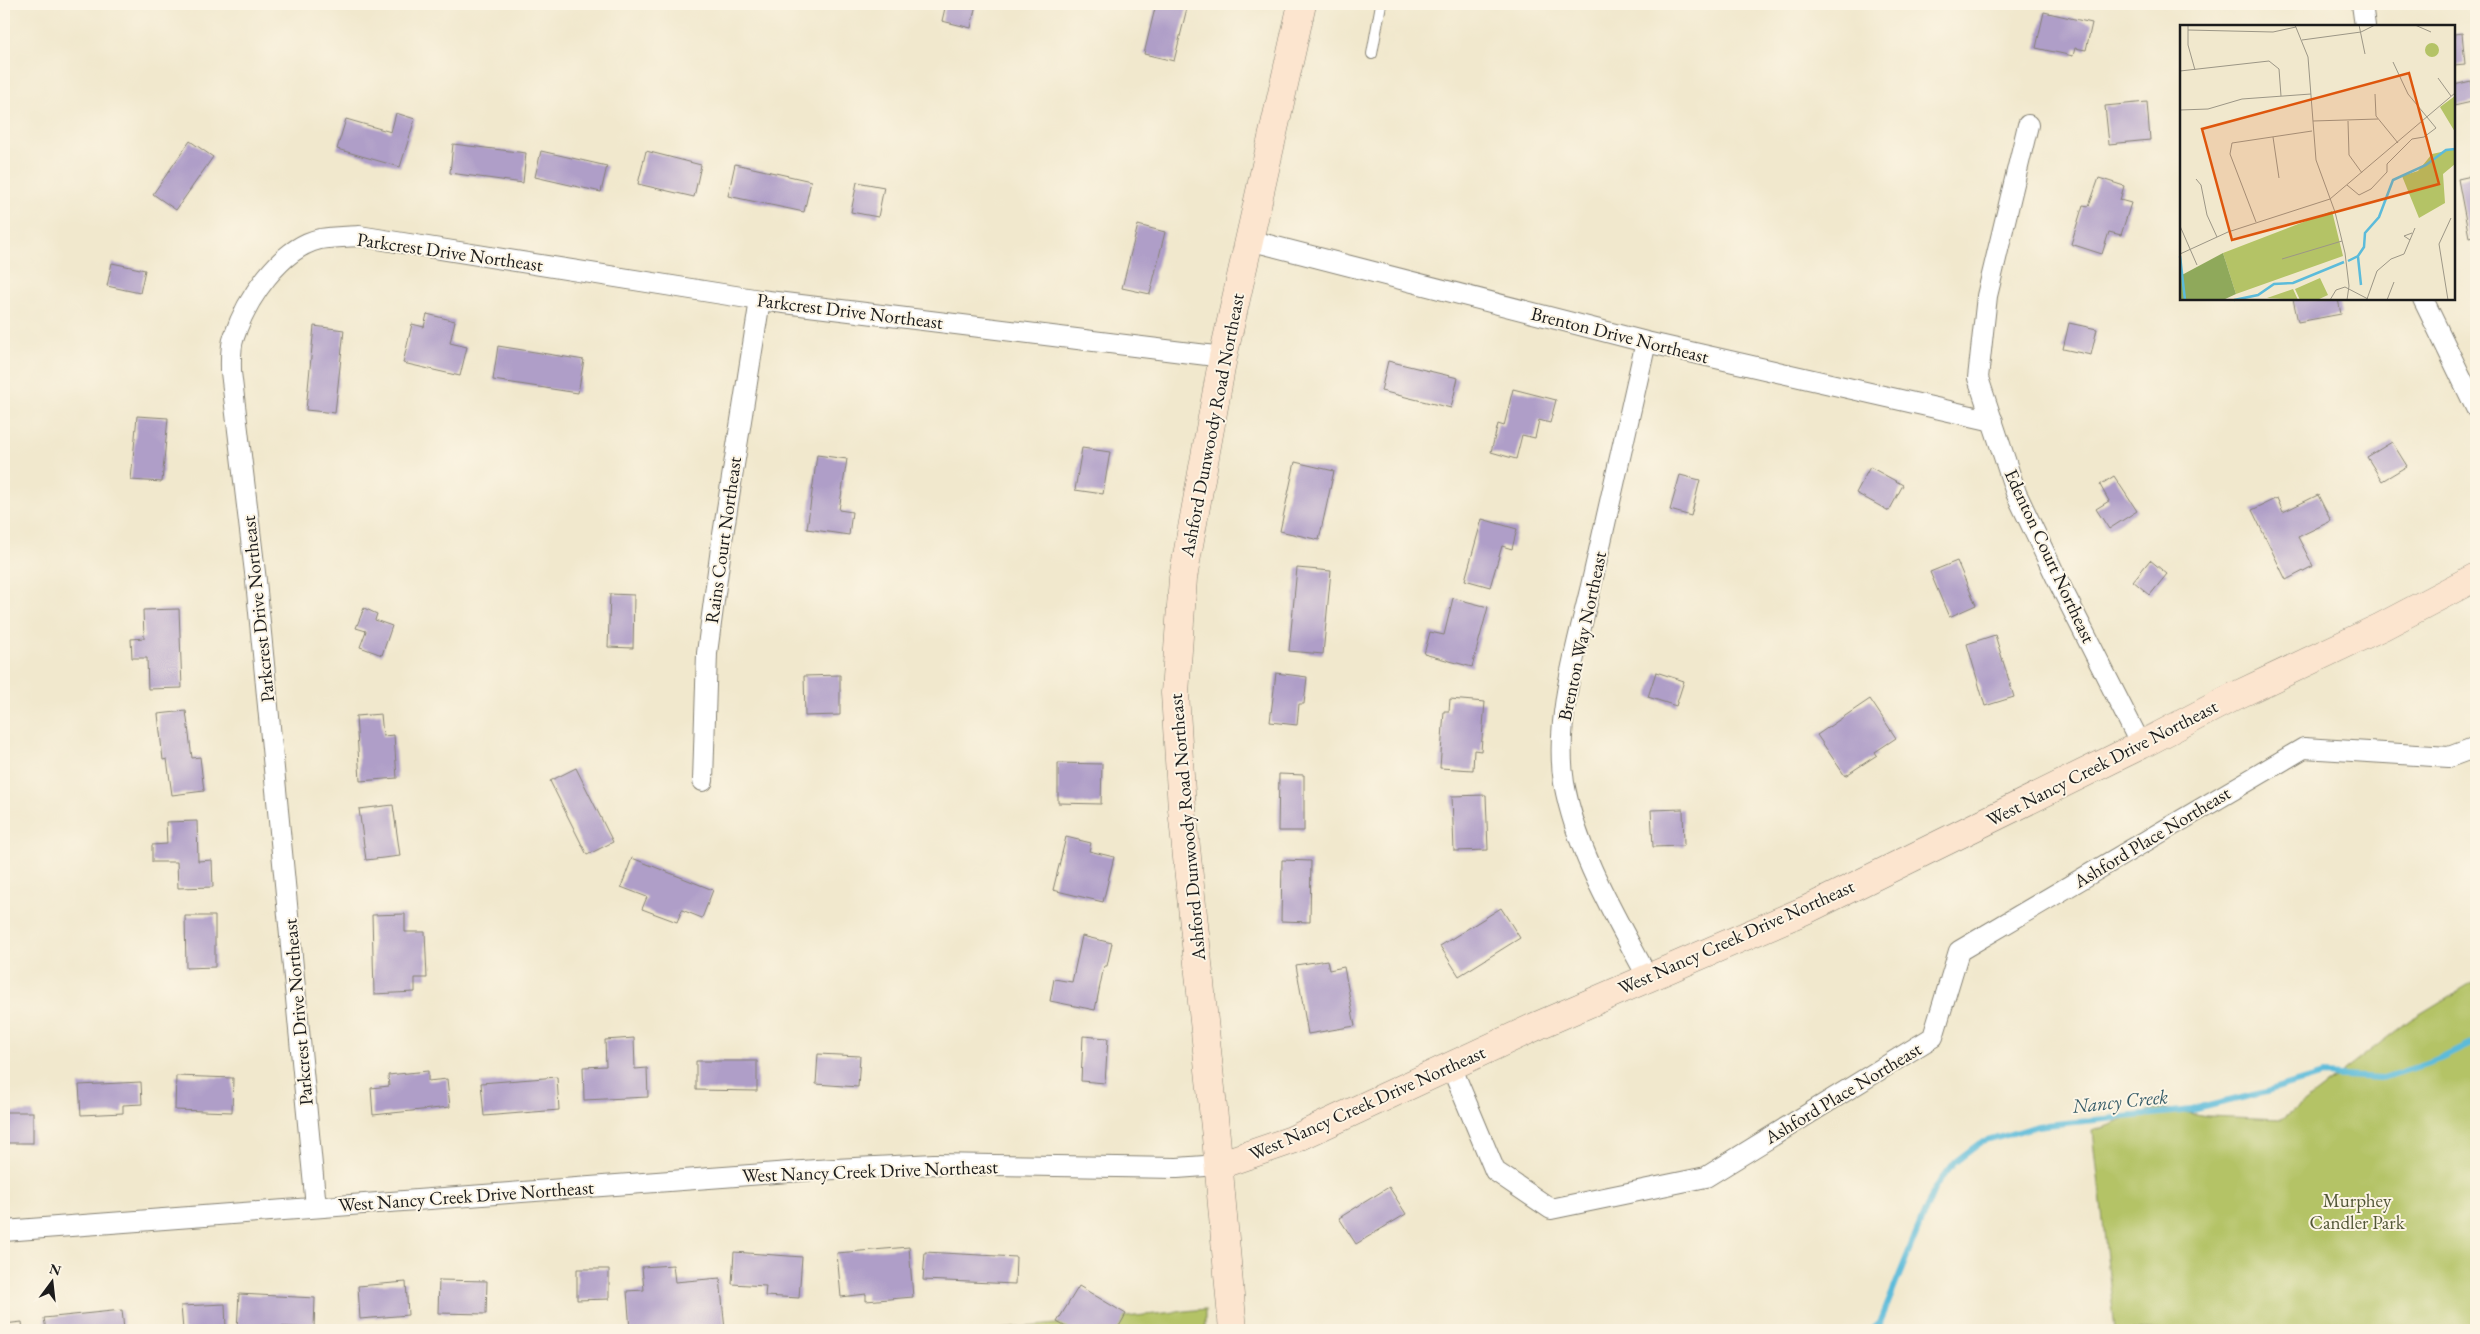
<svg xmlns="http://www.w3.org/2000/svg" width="2480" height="1334" viewBox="0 0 2480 1334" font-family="'EB Garamond',serif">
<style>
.green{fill:#b4c366;stroke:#687041}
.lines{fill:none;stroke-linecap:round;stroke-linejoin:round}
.stream{stroke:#5cbbda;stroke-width:6}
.building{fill:#af9ec8}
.lane-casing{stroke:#868274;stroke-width:12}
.street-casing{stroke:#868274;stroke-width:22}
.secondary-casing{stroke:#868274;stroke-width:29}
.lane{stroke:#fff;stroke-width:10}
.street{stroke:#fff;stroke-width:20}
.secondary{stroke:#fce5cf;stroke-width:28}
.labels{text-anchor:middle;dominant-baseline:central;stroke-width:4;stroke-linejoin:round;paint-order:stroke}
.street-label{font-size:19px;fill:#1c1c1c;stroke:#fcf5e5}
.park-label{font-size:19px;fill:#515636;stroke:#fcf5e5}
.water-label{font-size:20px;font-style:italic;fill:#365c68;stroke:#fcf5e5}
.inset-river{fill:none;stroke:#5cbbda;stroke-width:2.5}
.inset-road{fill:none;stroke:#9c9686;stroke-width:1}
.view{fill:#de560d;fill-opacity:0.15;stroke:#de560d;stroke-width:2.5}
.inset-edge{fill:none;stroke:#1c1c1c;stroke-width:2.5}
</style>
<rect width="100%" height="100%" fill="#fcf5e5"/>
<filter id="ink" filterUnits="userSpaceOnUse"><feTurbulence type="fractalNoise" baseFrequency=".02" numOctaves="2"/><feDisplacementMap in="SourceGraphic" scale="10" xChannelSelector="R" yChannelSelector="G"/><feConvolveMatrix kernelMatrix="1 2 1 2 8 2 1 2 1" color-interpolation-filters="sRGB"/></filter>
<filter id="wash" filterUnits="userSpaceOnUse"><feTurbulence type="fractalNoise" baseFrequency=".0096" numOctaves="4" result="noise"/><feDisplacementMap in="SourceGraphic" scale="20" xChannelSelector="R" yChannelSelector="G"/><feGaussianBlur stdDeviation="1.12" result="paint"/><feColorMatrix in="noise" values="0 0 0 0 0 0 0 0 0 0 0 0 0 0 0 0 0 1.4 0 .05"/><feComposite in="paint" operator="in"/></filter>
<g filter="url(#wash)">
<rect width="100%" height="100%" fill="#f1e8cd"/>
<!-- green -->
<g class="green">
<path d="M 2476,980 L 2476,1330 L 2115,1330 L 2093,1131 L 2158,1108 L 2208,1116 L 2282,1119 L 2410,1020 Z"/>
<path d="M 1205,1309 L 1205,1330 L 996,1330 Z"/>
</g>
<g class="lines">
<!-- stream -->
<path class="stream" d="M 1872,1330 L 1880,1323 L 1935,1187 L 1955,1162 L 1980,1143 L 2037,1126 L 2192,1110 L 2270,1091 L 2322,1075 L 2383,1078 L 2441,1059 L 2476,1042"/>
</g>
<g id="blocks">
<!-- building -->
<g class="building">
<path d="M 976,4 L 971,28 L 942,21 L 945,8 L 929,5 Z"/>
<path d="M 1156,4 L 1188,4 L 1174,61 L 1144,54 Z"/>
<path d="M 2044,12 L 2092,23 L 2086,50 L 2075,48 L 2073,56 L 2036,48 Z"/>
<path d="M 2462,33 L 2465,64 L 2454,65 L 2454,34 Z"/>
<path d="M 2471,81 L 2476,101 L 2454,106 L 2454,85 Z"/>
<path d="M 2147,102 L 2150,140 L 2109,144 L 2105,106 Z"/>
<path d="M 396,113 L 415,119 L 400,167 L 337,149 L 346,119 L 391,132 Z"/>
<path d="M 190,141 L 213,157 L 176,210 L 153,194 Z"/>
<path d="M 453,144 L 526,153 L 523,183 L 450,173 Z"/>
<path d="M 541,151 L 607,166 L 601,192 L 535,177 Z"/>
<path d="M 646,151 L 701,165 L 694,197 L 638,184 Z"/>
<path d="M 735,164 L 811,181 L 804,212 L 728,196 Z"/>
<path d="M 2476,175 L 2476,235 L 2469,237 L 2458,179 Z"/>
<path d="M 2099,178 L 2124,186 L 2120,200 L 2131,203 L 2121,235 L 2109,232 L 2102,254 L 2071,244 L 2083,205 L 2089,206 Z"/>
<path d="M 857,182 L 884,187 L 878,217 L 851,212 Z"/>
<path d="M 1138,225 L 1165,232 L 1150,294 L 1122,288 Z"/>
<path d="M 112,263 L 145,270 L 140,293 L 107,286 Z"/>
<path d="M 2293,299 L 2338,299 L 2341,314 L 2298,322 Z"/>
<path d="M 427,314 L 455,321 L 450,343 L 467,347 L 460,376 L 403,363 L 412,324 L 424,327 Z"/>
<path d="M 2069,323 L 2097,329 L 2091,355 L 2063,349 Z"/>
<path d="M 314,326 L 344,330 L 335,413 L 306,410 Z"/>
<path d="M 498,346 L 584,360 L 578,393 L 493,380 Z"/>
<path d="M 1388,361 L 1458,378 L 1451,408 L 1381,391 Z"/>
<path d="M 1513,389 L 1556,400 L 1550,423 L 1539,420 L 1535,438 L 1522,435 L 1516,459 L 1491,452 L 1498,424 L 1504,426 Z"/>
<path d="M 137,416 L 168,418 L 162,482 L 131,480 Z"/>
<path d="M 2392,442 L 2407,466 L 2382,481 L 2367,457 Z"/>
<path d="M 1082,448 L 1110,452 L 1103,494 L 1075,490 Z"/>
<path d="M 817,455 L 847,459 L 839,510 L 852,512 L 849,535 L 807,529 Z"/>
<path d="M 1295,462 L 1334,471 L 1319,540 L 1280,531 Z"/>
<path d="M 1870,467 L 1903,485 L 1889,511 L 1856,493 Z"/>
<path d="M 1680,475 L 1700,480 L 1691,516 L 1670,510 Z"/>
<path d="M 2114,476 L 2137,511 L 2109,529 L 2096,509 L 2109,501 L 2100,485 Z"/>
<path d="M 2318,495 L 2331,521 L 2298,537 L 2313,566 L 2286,580 L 2252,510 L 2277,498 L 2283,512 Z"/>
<path d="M 1482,519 L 1517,529 L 1512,549 L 1502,546 L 1490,587 L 1465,580 Z"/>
<path d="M 2150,560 L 2167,574 L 2150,595 L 2133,581 Z"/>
<path d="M 1957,561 L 1976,605 L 1949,617 L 1930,572 Z"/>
<path d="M 1297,568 L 1331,571 L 1323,654 L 1289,651 Z"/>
<path d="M 610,594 L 634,595 L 633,648 L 608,647 Z"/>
<path d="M 1453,598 L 1488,607 L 1472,667 L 1424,654 L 1430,632 L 1444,635 Z"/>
<path d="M 364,608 L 377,614 L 375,620 L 392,626 L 382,655 L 360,647 L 366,631 L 356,628 Z"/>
<path d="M 179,609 L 182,688 L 148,689 L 147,658 L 132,658 L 131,639 L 144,638 L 143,610 Z"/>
<path d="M 1995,635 L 2014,697 L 1985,706 L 1967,644 Z"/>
<path d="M 1656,672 L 1684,681 L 1676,706 L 1648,697 Z"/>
<path d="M 1276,673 L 1307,677 L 1304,704 L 1299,704 L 1297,725 L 1270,722 Z"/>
<path d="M 840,675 L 840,715 L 805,716 L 804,676 Z"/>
<path d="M 1450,699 L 1485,702 L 1481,751 L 1474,750 L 1473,770 L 1440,768 L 1444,711 L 1449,711 Z"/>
<path d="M 1870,699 L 1896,738 L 1875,752 L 1877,755 L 1845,776 L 1817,735 Z"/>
<path d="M 186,711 L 192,758 L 200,757 L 204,791 L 172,795 L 167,759 L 163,760 L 158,714 Z"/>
<path d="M 381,714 L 383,736 L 394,735 L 397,778 L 360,781 L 356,716 Z"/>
<path d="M 1058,763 L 1102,764 L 1101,804 L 1058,803 Z"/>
<path d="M 576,768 L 613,842 L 587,855 L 550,781 Z"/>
<path d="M 1279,774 L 1304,775 L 1304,831 L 1278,831 Z"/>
<path d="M 1486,795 L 1488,850 L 1454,851 L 1452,796 Z"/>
<path d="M 393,805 L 400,856 L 366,860 L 359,809 Z"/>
<path d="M 1683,809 L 1684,846 L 1653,847 L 1651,810 Z"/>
<path d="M 197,821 L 198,861 L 212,860 L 213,887 L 178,888 L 177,862 L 152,862 L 152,845 L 167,844 L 166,822 Z"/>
<path d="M 1066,837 L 1091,843 L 1089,851 L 1114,857 L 1103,902 L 1053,890 Z"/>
<path d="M 632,858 L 713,890 L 702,918 L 682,910 L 677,922 L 642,909 L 647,897 L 621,887 Z"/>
<path d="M 1282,860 L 1311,861 L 1310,922 L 1281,921 Z"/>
<path d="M 1501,908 L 1520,938 L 1459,976 L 1440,946 Z"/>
<path d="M 405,914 L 405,932 L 425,932 L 427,978 L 415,978 L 415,992 L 374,994 L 372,915 Z"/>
<path d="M 185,916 L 215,916 L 215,967 L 186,968 Z"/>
<path d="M 1082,936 L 1112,943 L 1107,966 L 1104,966 L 1095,1010 L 1050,1001 L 1054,979 L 1072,982 Z"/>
<path d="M 1327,960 L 1329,970 L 1344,967 L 1355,1026 L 1308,1034 L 1296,965 Z"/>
<path d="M 1083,1036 L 1108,1038 L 1105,1083 L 1081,1081 Z"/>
<path d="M 634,1038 L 635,1069 L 647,1068 L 648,1097 L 584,1100 L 583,1067 L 606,1066 L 605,1040 Z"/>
<path d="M 818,1054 L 860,1056 L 858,1087 L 816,1084 Z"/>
<path d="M 696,1061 L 757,1061 L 757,1091 L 696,1090 Z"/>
<path d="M 428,1071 L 428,1081 L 447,1079 L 450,1107 L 373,1115 L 371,1088 L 389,1086 L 388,1075 Z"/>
<path d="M 176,1076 L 233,1078 L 232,1112 L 175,1110 Z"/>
<path d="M 557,1077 L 559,1110 L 484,1116 L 481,1083 Z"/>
<path d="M 141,1082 L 142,1104 L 123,1105 L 123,1113 L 81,1115 L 79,1085 Z"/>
<rect x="4" y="1112" width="29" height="31"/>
<path d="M 1389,1187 L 1406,1214 L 1356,1244 L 1339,1218 Z"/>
<path d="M 909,1247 L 913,1297 L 866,1301 L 866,1294 L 841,1297 L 837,1253 Z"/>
<path d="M 734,1252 L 802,1257 L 799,1298 L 765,1296 L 766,1286 L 732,1284 Z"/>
<path d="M 925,1252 L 1016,1257 L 1015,1284 L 923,1280 Z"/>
<path d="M 673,1265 L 675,1282 L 720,1278 L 725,1330 L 630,1330 L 627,1291 L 644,1290 L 642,1267 Z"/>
<path d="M 577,1269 L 609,1269 L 609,1299 L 577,1300 Z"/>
<path d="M 439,1280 L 487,1281 L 486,1314 L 438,1313 Z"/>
<path d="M 406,1282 L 408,1315 L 360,1319 L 358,1286 Z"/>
<path d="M 1079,1286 L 1126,1314 L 1117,1330 L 1071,1330 L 1057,1322 Z"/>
<path d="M 239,1294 L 315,1298 L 314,1328 L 263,1326 L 263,1330 L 237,1330 Z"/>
<path d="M 225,1304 L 226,1330 L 183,1330 L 181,1306 Z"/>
<path d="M 122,1310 L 124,1330 L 46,1330 L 44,1318 Z"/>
<path d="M 22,1322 L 23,1330 L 4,1330 L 4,1324 Z"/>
</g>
</g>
</g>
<g filter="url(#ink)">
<use href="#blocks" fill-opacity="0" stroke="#868274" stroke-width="1"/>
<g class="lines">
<!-- lane casing -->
<g class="lane-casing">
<path id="lane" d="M 1372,54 L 1381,4"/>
</g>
<!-- street casing -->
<g class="street-casing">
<g id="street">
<path d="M 2362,4 L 2365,26"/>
<path d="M 2028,125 L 1987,296 L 1978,378 L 2016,493 L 2058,581 L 2141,745"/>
<path d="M 1249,240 L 1646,342 L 1993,421"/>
<path d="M 2423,299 L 2476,408"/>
<path d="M 1646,342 C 1628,423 1610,504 1591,586 C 1577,646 1554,720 1564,783 C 1577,853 1614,914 1647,976"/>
<path d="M 703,781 L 707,653 L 722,541 L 760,300"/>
<path d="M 1451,1066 L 1495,1171 L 1551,1209 L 1706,1177 L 1933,1037 L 1959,951 L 2304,748 L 2449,757 L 2476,747"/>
<path d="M 316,1207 L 256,581 L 231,372 C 231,361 230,347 234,337 C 246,300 280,248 320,239 C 333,237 346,237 359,236 L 760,300 L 1223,357"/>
<path d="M 4,1231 L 816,1170 L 934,1164 L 1177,1168 L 1219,1165"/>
</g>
</g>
<!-- secondary casing -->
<g class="secondary-casing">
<g id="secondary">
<path d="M 1219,1165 L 1292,1140 L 1539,1025 L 1808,909 L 2141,745 L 2233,697 L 2381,627 L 2476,577"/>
<path d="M 1233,1330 L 1216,1137 L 1182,809 L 1175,693 L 1183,578 L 1223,357 L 1302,4"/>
</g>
</g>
<!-- lane -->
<use href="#lane" class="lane"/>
<!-- street -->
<use href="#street" class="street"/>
<!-- secondary -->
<use href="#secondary" class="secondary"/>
</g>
</g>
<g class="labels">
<!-- street labels -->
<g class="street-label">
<text transform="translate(450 252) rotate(8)">Parkcrest Drive Northeast</text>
<text transform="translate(850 311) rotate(7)">Parkcrest Drive Northeast</text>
<text transform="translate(1620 335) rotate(14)">Brenton Drive Northeast</text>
<text transform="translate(1212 425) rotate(-79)">Ashford Dunwoody Road Northeast</text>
<text transform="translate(723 540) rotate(-82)">Rains Court Northeast</text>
<text transform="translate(2050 556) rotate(65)">Edenton Court Northeast</text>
<text transform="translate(258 609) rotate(-96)">Parkcrest Drive Northeast</text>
<text transform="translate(1582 636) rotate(-78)">Brenton Way Northeast</text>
<text transform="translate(2102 763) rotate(-27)">West Nancy Creek Drive Northeast</text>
<text transform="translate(1187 827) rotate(-95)">Ashford Dunwoody Road Northeast</text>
<text transform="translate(2152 837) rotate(-31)">Ashford Place Northeast</text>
<text transform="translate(1736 937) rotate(-24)">West Nancy Creek Drive Northeast</text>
<text transform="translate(298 1012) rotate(-95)">Parkcrest Drive Northeast</text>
<text transform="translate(1843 1093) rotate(-31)">Ashford Place Northeast</text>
<text transform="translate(1367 1103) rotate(-24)">West Nancy Creek Drive Northeast</text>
<text transform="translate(870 1171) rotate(-2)">West Nancy Creek Drive Northeast</text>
<text transform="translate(466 1196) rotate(-4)">West Nancy Creek Drive Northeast</text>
</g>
<!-- park labels -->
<g class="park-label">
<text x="2357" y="1200">Murphey<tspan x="2357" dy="22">Candler Park</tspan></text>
</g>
<!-- water labels -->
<g class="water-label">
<text transform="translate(2120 1101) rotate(-6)">Nancy Creek</text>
</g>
</g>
<!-- overview -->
<g transform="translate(2180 25)">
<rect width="275" height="275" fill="#f1e8cd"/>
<path d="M245 25a7 7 0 1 1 14 0a7 7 0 1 1-14 0ZM 275,71 L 275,107 L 260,82 ZM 275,124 L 275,139 L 263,149 L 265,178 L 239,193 L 222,151 L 238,146 L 252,129 ZM 152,186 L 163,231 L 56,269 L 43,228 ZM 140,253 L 148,270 L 137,275 L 120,275 L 115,264 ZM 113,264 L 118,275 L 87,273 Z" fill="#b4c366"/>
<path d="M 43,228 L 56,269 L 43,275 L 0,275 L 0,251 Z" fill="#8fa95b"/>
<path class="inset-river" d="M 0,231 L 5,275M 178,232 L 181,260M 168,236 L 178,231 L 184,222 L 185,208 L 199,192 L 213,155 L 246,140 L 266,125 L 275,124M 54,275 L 78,270 L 94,259 L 113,258 L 164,237"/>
<path class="inset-road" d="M 8,0 L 8,20 L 15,45M 115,0 L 128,32 L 136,135 L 155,187 L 165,228 L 169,261 L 167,275M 179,0 L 185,29M 235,0 L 251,7M 8,5 L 93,7 L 116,2M 122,15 L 181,7 L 195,0M 0,46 L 89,36 L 99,44 L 101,71M 258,53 L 271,71M 195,69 L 196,91 L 218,118M 0,85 L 28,84 L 62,74 L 131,69M 133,96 L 198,94M 168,96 L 169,130 L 182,148M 93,112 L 99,153M 16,154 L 21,160 L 27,190 L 37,212M 167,160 L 179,170 L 191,164 L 207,147 L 207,139 L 232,114 L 244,112 L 256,103 L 228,69 L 213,37M 76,197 L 50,129 L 52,118 L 132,106M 0,201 L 17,240M 230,215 L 224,211 L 232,208M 0,229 L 48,207 L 150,174 L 275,68M 102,234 L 162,216M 187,274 L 197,246 L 211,234 L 224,229 L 235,203M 150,275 L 156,265 L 165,262 L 188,274M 207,275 L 214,257M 268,275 L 259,219 L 271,193"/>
<path class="view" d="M 229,48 L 259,159 L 52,215 L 22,104 Z"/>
<rect width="275" height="275" class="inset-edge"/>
</g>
<!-- margin -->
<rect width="2480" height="1334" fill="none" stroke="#fcf5e5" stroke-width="20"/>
<!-- north arrow -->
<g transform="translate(52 1282) rotate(15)" stroke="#fcf5e5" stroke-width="4" paint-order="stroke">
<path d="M0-4L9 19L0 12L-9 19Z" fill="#1c1c1c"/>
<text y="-8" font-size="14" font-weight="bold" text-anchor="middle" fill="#1c1c1c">N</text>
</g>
</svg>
